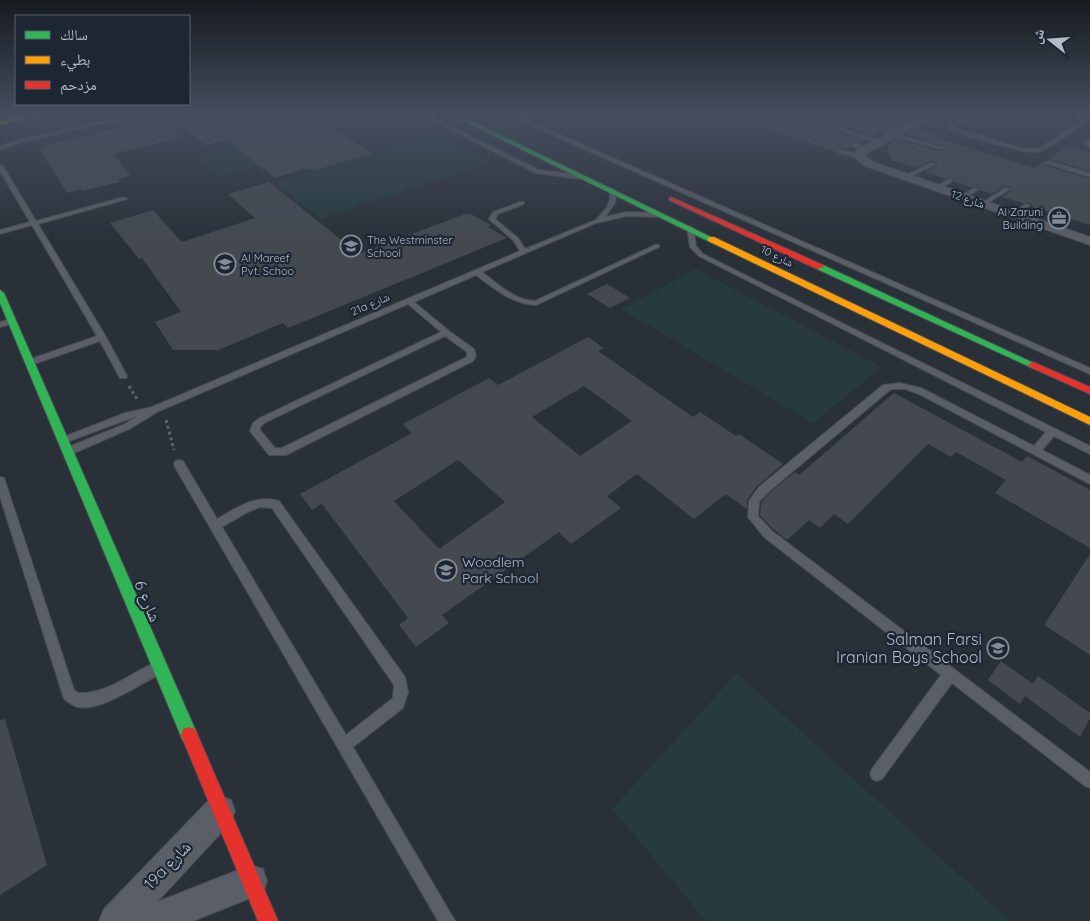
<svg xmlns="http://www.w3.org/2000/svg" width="1090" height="921" viewBox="0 0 1090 921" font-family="Quicksand,'Noto Naskh Arabic',sans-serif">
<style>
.green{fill:#273a3e}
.building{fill:#444950;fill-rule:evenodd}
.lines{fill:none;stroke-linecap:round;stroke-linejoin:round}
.lane-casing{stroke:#484c53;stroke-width:2}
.street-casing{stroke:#484c53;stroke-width:2}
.fast-casing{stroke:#484c53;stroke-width:2}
.slow-casing{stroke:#484c53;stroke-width:2}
.jam-casing{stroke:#484c53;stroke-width:2}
.path{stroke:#5d636a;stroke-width:3;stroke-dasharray:3 3;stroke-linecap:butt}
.lane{fill:#5a5e66;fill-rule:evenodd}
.street{fill:#5a5e66;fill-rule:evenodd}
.fast{fill:#30b455;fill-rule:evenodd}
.slow{fill:#ff9f0a;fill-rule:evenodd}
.jam{fill:#e5322d;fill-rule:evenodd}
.labels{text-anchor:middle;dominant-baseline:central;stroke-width:4.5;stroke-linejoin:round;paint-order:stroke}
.far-street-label{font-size:11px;fill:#b4bcc9;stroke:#1d2633}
.far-poi-label{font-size:11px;fill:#b4bcc9;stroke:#1d2633;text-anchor:start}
.poi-label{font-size:14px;fill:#b4bcc9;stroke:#1d2633;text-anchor:start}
.near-street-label{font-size:16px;fill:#b4bcc9;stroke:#1d2633}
.near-poi-label{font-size:16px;fill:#b4bcc9;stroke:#1d2633;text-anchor:end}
</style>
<rect width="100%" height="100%" fill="#2a3038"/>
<!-- green -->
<g class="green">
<path d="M 436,135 L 489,163 L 321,219 L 275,183 Z"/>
<path d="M 268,140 L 291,156 L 219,177 L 198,158 Z"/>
<path d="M 696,269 L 882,367 L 813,423 L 621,309 Z"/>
<path d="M 737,673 L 1010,921 L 706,921 L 612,809 Z"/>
</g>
<!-- building -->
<g class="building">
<path d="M 213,114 L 338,114 L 324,123 L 373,153 L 313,171 L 308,168 L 275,178 L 227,140 L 205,145 L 177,122 Z"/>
<path d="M 787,114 L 797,114 L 802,121 L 864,140 L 860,143 L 854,141 L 850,145 L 851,147 L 846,149 L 840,148 L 837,152 L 759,126 Z"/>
<path d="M 807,114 L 914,114 L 899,123 L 903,124 L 897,126 L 888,124 L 885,130 L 888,131 L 884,134 L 883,131 L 873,136 Z"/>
<path d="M 161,119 L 183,137 L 113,154 L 131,176 L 118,179 L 120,182 L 83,191 L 82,189 L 67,193 L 40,150 L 42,148 L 40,146 Z"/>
<path d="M 917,128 L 936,133 L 932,136 L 945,139 L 943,140 L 1035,168 L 1046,160 L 1046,166 L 1090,179 L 1090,225 L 1041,209 L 1040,206 L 1033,206 L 1030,203 L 1023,203 L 1002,197 L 1011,191 L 1010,187 L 1004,186 L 992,194 L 980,190 L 979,187 L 971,187 L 955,182 L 954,178 L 946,179 L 925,172 L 937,166 L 936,162 L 930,161 L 916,168 L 891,160 L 887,145 L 897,139 L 938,151 L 946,149 L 945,146 L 905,134 Z"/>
<path d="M 1068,146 L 1090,152 L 1090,171 L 1050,159 L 1047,160 Z"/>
<path d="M 269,182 L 359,254 L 465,214 L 471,214 L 491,225 L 488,227 L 507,238 L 288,328 L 283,323 L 218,350 L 173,350 L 155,322 L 181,312 L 142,258 L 139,259 L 110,223 L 153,210 L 182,242 L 255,218 L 228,194 Z"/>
<path d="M 607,284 L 630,298 L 610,308 L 587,294 Z"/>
<path d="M 588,337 L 604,348 L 598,351 L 693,417 L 700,412 L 736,436 L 739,434 L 783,464 L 757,486 L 747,500 L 747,509 L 726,494 L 694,519 L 637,474 L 607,496 L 621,508 L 571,544 L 559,532 L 442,615 L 449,623 L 416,647 L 399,625 L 408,618 L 322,504 L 312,510 L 300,494 L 412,433 L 403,424 L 489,378 L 498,385 ZM 584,386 L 632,421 L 580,456 L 532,417 ZM 458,460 L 505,502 L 439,549 L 394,501 Z"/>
<path d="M 894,393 L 1022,462 L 1027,456 L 1090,490 L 1090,548 L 995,493 L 1006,480 L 956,452 L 951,457 L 928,444 L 848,524 L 834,514 L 820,528 L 809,520 L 787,540 L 772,528 L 760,515 L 761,503 L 768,494 L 795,472 L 799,475 Z"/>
<path d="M 1090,554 L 1090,655 L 1044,625 Z"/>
<path d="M 1001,661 L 1033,684 L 1038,676 L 1090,713 L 1090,718 L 1080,737 L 1025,696 L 1027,693 L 1020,704 L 988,680 Z"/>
<path d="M 5,719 L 47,865 L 0,895 L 0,720 Z"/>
</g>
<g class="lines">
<!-- lane casing -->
<g class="lane-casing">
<g id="lane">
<path d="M 136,114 L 145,114 L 22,142 L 0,150 L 0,146 L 21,139 Z"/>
<path d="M 420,114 L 426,114 L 539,170 L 579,175 L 582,177 L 579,179 L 536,173 Z"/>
<path d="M 500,114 L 508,114 L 527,120 L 1090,368 L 1090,374 L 523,122 Z"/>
<path d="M 799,114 L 804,114 L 807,117 L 884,142 L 879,143 L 803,119 Z"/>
<path d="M 969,114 L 975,114 L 953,127 L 1020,148 L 1038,149 L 1081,121 L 1069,114 L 1075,114 L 1087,121 C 1079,128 1047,150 1038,152 C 1025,154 960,135 947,128 L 949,124 Z"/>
<path d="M 889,126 L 903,130 L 904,131 L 901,133 L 887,129 Z"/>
<path d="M 893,134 L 897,134 L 944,148 L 939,149 L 893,136 Z"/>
<path d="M 1090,139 L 1090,148 L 1083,143 Z"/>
<path d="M 855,143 L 869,148 L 870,149 L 867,151 L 853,146 L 852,145 Z"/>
<path d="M 841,150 L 860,155 L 861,156 L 858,158 L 839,153 L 839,151 Z"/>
<path d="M 1049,161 L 1090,173 L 1090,177 L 1047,164 L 1047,162 Z"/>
<path d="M 931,163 L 936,164 L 908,178 L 903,177 Z"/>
<path d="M 0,164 L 3,166 L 36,221 L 124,197 L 127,199 L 38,224 L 106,337 L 127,376 L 126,378 L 120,378 L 100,341 L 34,364 L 28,364 L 27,362 L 28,360 L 97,336 L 32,225 L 0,234 L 0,230 L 30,222 L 0,171 Z"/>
<path d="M 949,179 L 954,180 L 940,189 L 936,189 L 936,187 Z"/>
<path d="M 974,188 L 979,189 L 965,198 L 961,198 L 961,196 Z"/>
<path d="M 1005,188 L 1010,189 L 985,205 L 980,204 Z"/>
<path d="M 613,189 L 616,191 L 615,203 L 605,217 L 627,212 L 657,213 L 660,215 L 657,217 L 627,216 L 596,223 L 482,272 C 498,284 514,300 535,301 L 655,245 L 659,245 L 659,247 L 536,305 C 511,304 495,289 476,275 L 414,302 L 449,331 L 474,349 L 476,356 L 473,361 L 286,455 L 269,455 L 250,431 L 253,423 L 260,418 L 441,332 L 408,304 L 159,411 L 131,428 L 72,454 L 66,454 L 64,451 L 66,448 L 125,424 L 137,416 L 64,443 L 59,440 L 61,438 L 125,413 L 152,407 L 520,251 L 513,240 L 490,220 L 489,219 L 493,212 L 520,202 L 524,202 L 524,204 L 498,214 L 495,219 L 518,238 L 525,249 L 596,220 L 607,207 L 610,199 L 610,191 ZM 445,336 L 467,352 L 467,357 L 282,448 L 275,448 L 260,430 L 260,427 L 266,422 Z"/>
<path d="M 1025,204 L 1030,205 L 1017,216 L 1013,216 L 1013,214 Z"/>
<path d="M 1035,207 L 1040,208 L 1027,220 L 1023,220 L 1023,218 Z"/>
<path d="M 690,226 L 693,228 L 696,246 L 703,254 L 1090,446 L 1090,454 L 1054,436 L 1042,450 L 1090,475 L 1090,484 L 919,394 L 905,389 L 891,389 L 767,493 L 759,502 L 758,516 L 772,531 L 1090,772 L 1090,788 L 1085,786 L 952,683 L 882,779 L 877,781 L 872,779 L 870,774 L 872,769 L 941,675 L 764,537 L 748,517 L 749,501 L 759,487 L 883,385 L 900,383 L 921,388 L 1034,446 L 1046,432 L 699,256 L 690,247 L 687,228 Z"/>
<path d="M 12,319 L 15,319 L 15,323 L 0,327 L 0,322 Z"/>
<path d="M 179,460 L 183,461 L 217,519 C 236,508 256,494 279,501 L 405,677 L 408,692 L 403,708 L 353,747 L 455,921 L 438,921 L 175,467 L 174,464 L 175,461 ZM 260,507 L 272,508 L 394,685 L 393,698 L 346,735 L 222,527 L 248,512 Z"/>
<path d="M 0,477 L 4,478 L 5,481 L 74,690 L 79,693 C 109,694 131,672 157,662 L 162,663 L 164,668 L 162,673 C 142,683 100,712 78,707 C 73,706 68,702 64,699 L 0,497 Z"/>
</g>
</g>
<!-- street casing -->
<g class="street-casing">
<g id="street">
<path d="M 925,114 L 938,114 L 864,155 L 873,162 L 1090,237 L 1090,245 L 865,166 L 853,156 L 857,150 Z"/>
<path d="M 220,796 L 231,800 L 235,811 L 231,822 L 157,902 L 251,865 L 263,869 L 267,881 L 263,893 L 193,921 L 99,921 L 104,909 L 209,800 Z"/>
</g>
</g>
<!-- fast casing -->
<g class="fast-casing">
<g id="fast">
<path d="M 449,114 L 457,114 L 715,239 L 708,241 Z"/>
<path d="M 817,265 L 823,265 L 1038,365 L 1033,368 L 1030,367 L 817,269 Z"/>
<path d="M 0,290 L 4,293 L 195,729 L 197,735 L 195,741 L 189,743 L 183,741 L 0,303 Z"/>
</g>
</g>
<!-- slow casing -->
<g class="slow-casing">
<g id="slow">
<path d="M 33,114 L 44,114 L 0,125 L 0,121 Z"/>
<path d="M 708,237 L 714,237 L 1090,417 L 1090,425 L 708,241 Z"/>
</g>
</g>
<!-- jam casing -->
<g class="jam-casing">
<g id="jam">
<path d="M 671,197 L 823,265 L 824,267 L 817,269 L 669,200 L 669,198 Z"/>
<path d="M 1033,362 L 1090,387 L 1090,394 L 1030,367 L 1028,365 Z"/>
<path d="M 189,727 L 195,729 L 278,921 L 258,921 L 181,735 L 183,729 Z"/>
</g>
</g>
<!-- path -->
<g class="path">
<path d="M 129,386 L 137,399"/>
<path d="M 166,420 L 174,450"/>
</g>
<!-- lane -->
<use href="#lane" class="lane"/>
<!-- street -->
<use href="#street" class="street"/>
<!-- fast -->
<use href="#fast" class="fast"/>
<!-- slow -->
<use href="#slow" class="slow"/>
<!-- jam -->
<use href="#jam" class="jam"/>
</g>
<!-- sky -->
<linearGradient id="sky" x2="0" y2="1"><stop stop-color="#171a1f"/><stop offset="0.47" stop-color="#444e5e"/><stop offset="1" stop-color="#444e5e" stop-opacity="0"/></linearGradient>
<rect width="1090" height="243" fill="url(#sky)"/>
<!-- icons -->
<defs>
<g id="office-ring" transform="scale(1.125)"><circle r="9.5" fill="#1d2633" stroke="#848b96" stroke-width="1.5"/><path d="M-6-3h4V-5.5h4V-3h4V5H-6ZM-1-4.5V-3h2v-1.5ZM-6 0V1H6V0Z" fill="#848b96"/></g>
<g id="school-ring" transform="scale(1.125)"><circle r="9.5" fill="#1d2633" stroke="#848b96" stroke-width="1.5"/><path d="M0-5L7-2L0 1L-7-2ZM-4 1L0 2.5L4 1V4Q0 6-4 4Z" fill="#848b96"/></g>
</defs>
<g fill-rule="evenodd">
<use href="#office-ring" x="1059" y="218"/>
<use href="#school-ring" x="351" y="246"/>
<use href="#school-ring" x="225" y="264"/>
<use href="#school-ring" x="446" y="570"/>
<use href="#school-ring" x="998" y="648"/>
</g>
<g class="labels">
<!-- far-street labels -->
<g class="far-street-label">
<text transform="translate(968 199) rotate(19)">شارع 12</text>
<text transform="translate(777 256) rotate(26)">شارع 10</text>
<text transform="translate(370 304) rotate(-23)">21a شارع</text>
</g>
<!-- far-poi labels -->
<g class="far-poi-label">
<text x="1043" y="212" text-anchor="end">Al Zaruni<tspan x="1043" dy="13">Building</tspan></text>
<text x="367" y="240">The Westminster<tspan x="367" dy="13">School</tspan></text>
<text x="241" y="258">Al Mareef<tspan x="241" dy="13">Pvt. Schoo</tspan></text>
</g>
<!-- poi labels -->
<g class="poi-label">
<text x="462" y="562">Woodlem<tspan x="462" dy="16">Park School</tspan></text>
</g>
<!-- near-street labels -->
<g class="near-street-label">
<text transform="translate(148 601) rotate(67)">شارع 6</text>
<text transform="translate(167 865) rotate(-46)">19a شارع</text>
</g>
<!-- near-poi labels -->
<g class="near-poi-label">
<text x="982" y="639">Salman Farsi<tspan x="982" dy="18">Iranian Boys School</tspan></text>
</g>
</g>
<!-- legend -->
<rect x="15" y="15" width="175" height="90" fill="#1d2633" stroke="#59626f"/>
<rect x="25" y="31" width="25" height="8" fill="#30b455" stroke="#59626f"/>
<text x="60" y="40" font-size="15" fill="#b4bcc9">سالك</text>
<rect x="25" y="56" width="25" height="8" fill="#ff9f0a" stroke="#59626f"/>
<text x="60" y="65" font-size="15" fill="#b4bcc9">بطيء</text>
<rect x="25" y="81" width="25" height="8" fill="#e5322d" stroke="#59626f"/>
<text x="60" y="90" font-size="15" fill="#b4bcc9">مزدحم</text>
<!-- north arrow -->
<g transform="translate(1050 40) rotate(287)" stroke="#1d2633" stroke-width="4" paint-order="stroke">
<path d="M0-4L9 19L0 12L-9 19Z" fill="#b4bcc9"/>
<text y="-8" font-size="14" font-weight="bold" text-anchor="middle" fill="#b4bcc9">ش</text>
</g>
</svg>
